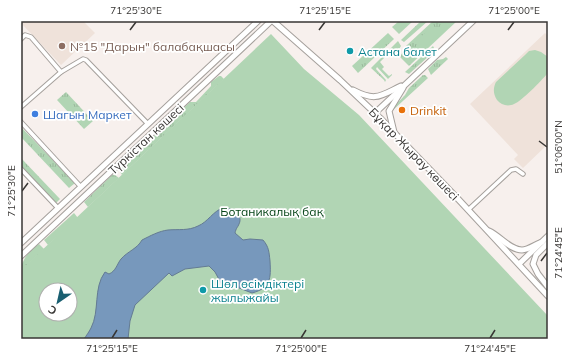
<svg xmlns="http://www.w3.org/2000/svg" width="569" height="360" viewBox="0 0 569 360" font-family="Mulish,sans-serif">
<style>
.built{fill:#efe2da}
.grass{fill:url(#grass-tufts)}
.park{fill:#b1d5b4;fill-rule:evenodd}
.water{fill:#7798bc;stroke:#647b93}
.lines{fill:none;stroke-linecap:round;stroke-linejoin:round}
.street-casing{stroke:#a5a09c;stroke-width:5.5}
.secondary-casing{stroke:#a5a09c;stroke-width:7}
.street{stroke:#fff;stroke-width:3.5}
.secondary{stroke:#fff;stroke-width:5}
.ticks{fill:none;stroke:#383634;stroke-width:1.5}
.education-dot{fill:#8d6e63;stroke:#fff;stroke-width:1.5}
.culture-dot{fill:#0f9aa8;stroke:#fff;stroke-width:1.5}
.food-dot{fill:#e8710a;stroke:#fff;stroke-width:1.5}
.shop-dot{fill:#3f7fe0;stroke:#fff;stroke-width:1.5}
.labels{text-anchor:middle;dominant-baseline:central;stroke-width:3.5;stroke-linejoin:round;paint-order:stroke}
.education-label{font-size:12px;fill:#785e54;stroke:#fff;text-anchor:start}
.culture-label{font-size:12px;fill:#0d838f;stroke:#fff;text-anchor:start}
.food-label{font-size:12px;fill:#c56008;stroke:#fff;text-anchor:start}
.shop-label{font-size:12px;fill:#366cbe;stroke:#fff;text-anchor:start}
.street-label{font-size:12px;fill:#383634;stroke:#fff}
.park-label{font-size:12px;fill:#044316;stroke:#fff}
.neatline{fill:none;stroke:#383634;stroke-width:1.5}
.ticks-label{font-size:10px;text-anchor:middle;fill:#383634}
</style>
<defs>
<pattern id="grass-tufts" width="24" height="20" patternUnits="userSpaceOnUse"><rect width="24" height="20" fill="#b1d5b4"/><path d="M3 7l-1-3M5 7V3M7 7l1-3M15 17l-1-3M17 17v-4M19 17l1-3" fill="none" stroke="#99b79b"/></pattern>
</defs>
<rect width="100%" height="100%" fill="#f7f0ed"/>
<!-- built -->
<g class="built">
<path d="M 21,21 L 83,21 L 95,33 L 61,65 L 21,23 Z"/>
<path d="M 545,33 L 548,36 L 548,144 L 523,168 L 514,159 L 518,155 L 470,104 Z"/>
</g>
<!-- grass -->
<g class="grass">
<path d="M 399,21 L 413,21 L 399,34 L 392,27 Z"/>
<path d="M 421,21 L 428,21 L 404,42 L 401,40 Z"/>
<path d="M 433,21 L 457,21 L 409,66 L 400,57 L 406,46 Z"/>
<path d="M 388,33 L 394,39 L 358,73 L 352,66 Z"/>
<path d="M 398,41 L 401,46 L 395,56 L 390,52 L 380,62 L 384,67 L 382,69 L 389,76 L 392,74 L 392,75 L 388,79 L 377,67 L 376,69 L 386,80 L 385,82 L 384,80 L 371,68 Z"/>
<path d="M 433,46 L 434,48 L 429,56 L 409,74 L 405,72 Z"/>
<path d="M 446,57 L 448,59 L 431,75 L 428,69 L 437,60 L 443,59 Z"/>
<path d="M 423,75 L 425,75 L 428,78 L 392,111 L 391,110 L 405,95 L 409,88 Z"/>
<path d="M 219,76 L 221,76 L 224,79 L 122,175 L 120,172 L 120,168 L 190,102 L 196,102 L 211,86 L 211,82 Z"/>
<path d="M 66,92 L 93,121 L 84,129 L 57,100 Z"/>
<path d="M 21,127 L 75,183 L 69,188 L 21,137 Z"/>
<path d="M 21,158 L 60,199 L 55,204 L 21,166 Z"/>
<path d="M 112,175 L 115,175 L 119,178 L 88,207 L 84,202 Z"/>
<path d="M 74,213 L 78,218 L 48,245 L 44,240 Z"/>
<path d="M 39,244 L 44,249 L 21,271 C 21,261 29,250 39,244 Z"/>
</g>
<!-- park -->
<g class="park">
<path d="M 427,31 L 434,38 L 422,49 L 415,42 Z"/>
<path d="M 271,34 L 304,69 L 359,115 L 548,316 L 548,339 L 21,339 L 21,270 ZM 46,290 L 70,290 L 70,314 L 46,314 Z"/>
<path d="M 535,50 L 541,52 L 548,57 L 547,74 C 541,81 522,101 514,104 C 508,107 501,105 497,100 C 493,94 493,88 496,82 L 525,55 L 529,51 Z"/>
</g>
<!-- water -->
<path class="water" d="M 223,208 C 230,207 244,214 239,224 C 238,227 236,228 235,233 L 243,240 L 250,239 L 263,240 C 269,247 269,252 270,261 C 271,278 271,288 252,293 L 234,286 L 222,285 L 215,272 L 209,266 L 185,269 L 172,276 L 169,273 L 135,305 L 130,321 L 128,339 L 84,339 C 86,336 89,332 91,328 C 100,311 93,288 105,272 L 109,274 C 116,271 117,264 121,259 C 128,251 137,249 142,240 C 150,236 159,231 168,230 C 179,229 188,231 198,226 C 208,222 213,211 223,208 Z"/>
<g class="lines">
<!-- street casing -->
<g class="street-casing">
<g id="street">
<path d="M 21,39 L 25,35 L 31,37 L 61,72"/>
<path d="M 21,107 L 61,72 L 83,59 L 86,60 L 148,124"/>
<path d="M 21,122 L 81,187"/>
<path d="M 21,169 L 58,208"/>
<path d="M 468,210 L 511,170 L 516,169 L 523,174"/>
</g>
</g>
<!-- secondary casing -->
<g class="secondary-casing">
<g id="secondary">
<path d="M 273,21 L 340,80 L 380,118 L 459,200 L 548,296"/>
<path d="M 353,90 C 376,102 380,96 401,86"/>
<path d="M 375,113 L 473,21"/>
<path d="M 394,132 L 389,111 L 403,88"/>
<path d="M 489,231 C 500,236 510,250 522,250 C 528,250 536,244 542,242"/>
<path d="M 21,243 L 258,21"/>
<path d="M 548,243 L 536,255 L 533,264 L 538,274 L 548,287"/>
<path d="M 21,256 L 271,21"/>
<path d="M 519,264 L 548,236"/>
</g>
</g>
<!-- street -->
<use href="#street" class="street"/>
<!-- secondary -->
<use href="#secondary" class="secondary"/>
</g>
<!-- ticks -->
<path class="ticks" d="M 130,30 L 136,22M 319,30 L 325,22M 508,30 L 514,22M 539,141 L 547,147M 22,191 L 28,183M 541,261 L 547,253M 112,338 L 117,330M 301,338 L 306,330M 490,338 L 495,330"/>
<!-- markers -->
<circle class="education-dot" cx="62" cy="46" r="4"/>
<g class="culture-dot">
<circle cx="350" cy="51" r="4"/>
<circle cx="203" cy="290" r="4"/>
</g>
<circle class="food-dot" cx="402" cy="110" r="4"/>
<circle class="shop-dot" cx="35" cy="114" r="4"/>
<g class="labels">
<!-- education labels -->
<g class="education-label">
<text x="70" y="46">№15 "Дарын" балабақшасы</text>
</g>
<!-- culture labels -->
<g class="culture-label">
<text x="358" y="51">Астана балет</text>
<text x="211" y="283">Шөл өсімдіктері<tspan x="211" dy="14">жылыжайы</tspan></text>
</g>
<!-- food labels -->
<g class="food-label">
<text x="410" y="110">Drinkit</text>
</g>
<!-- shop labels -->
<g class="shop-label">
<text x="43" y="114">Шагын Маркет</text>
</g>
<!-- street labels -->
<g class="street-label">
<text transform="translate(146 139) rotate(-43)">Түркістан көшесі</text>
<text transform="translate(414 154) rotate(46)">Бұқар Жырау көшесі</text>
</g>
<!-- park labels -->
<g class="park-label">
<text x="272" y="211">Ботаникалық бақ</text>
</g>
</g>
<!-- border -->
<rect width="569" height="360" fill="none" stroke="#ffffff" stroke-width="44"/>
<!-- north arrow -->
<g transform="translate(58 302) rotate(214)"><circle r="19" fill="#ffffff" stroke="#afafae"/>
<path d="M0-3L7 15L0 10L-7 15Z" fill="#195f71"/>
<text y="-6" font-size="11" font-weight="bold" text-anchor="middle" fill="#383634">С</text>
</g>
<rect x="22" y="22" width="525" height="316" class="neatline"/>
<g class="ticks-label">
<text x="136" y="14">71°25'30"E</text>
<text x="325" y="14">71°25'15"E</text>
<text x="514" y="14">71°25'00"E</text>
<text transform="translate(558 147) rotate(-90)" y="4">51°06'00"N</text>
<text transform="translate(11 191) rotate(-90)" y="4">71°25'30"E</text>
<text transform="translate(558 253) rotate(-90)" y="4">71°24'45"E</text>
<text x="112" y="352">71°25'15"E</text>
<text x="301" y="352">71°25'00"E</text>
<text x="490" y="352">71°24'45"E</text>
</g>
</svg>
